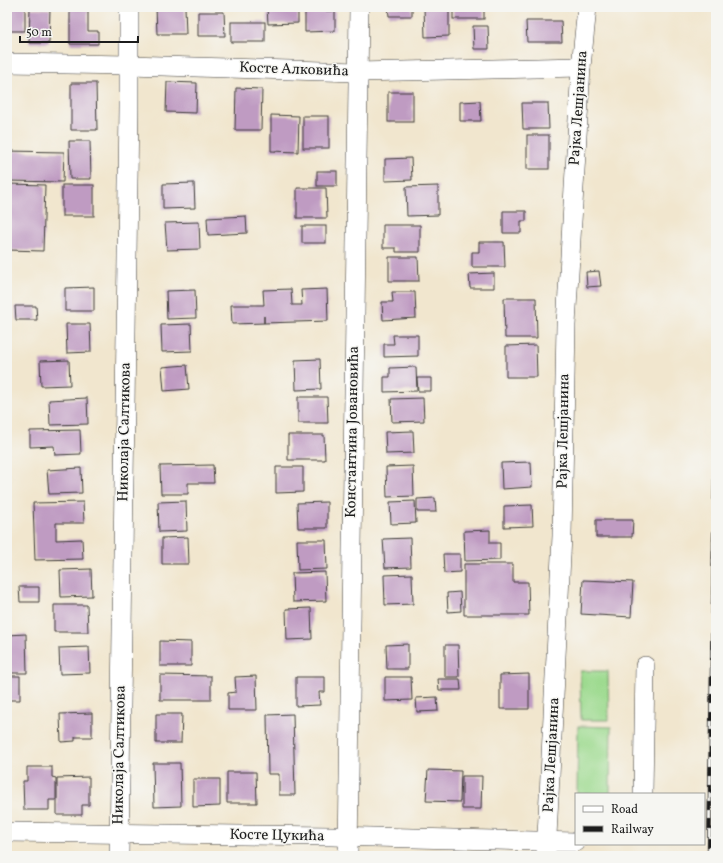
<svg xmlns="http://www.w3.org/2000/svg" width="723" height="863" viewBox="0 0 723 863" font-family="Vollkorn,serif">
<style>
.green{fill:#9dda8f;stroke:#5c7b56}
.building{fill:#bf9bc2}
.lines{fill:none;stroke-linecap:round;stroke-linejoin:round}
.minor-casing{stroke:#3c3a37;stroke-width:20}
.minor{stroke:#fff;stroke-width:19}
.rail-casing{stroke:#1c1c1c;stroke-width:4.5}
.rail{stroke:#f6f6f2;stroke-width:3;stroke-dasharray:9;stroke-linecap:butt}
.labels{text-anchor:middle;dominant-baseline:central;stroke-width:3;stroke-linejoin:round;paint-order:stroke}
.street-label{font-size:15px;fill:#1c1c1c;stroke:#f6f6f2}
</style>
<rect width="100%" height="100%" fill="#f6f6f2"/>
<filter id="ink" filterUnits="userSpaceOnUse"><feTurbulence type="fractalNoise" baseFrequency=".025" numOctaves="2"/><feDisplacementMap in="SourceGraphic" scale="8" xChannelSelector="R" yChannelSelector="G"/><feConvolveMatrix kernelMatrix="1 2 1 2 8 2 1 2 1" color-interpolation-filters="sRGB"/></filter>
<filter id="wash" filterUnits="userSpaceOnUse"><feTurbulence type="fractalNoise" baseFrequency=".012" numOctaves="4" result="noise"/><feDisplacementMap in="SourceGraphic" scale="16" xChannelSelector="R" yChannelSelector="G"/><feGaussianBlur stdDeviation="0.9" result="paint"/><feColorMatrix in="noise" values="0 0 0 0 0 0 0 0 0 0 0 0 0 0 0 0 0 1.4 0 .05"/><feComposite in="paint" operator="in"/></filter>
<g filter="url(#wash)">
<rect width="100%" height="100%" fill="#f1e6ce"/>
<!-- green -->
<g class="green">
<path d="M 580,671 L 608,671 L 609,720 L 581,720 Z"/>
<path d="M 578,726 L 611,727 L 610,794 L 577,794 Z"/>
</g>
<g id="blocks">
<!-- building -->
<g class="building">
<rect x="7" y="7" width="18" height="24"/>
<path d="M 70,7 L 88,7 L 88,31 L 98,31 L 98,44 L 70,44 Z"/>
<path d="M 156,7 L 185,7 L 186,34 L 157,34 Z"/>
<path d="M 267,7 L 298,7 L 298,23 L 268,24 Z"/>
<path d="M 388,7 L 412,7 L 412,16 L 389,16 Z"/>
<path d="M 424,7 L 449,7 L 449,36 L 425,37 Z"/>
<rect x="453" y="7" width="31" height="12"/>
<path d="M 30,8 L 50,9 L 49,43 L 29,43 Z"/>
<path d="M 305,11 L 335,11 L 335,31 L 305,32 Z"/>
<path d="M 198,12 L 224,12 L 225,36 L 198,36 Z"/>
<path d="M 526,21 L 561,21 L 562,42 L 527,42 Z"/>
<rect x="231" y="22" width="34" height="20"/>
<path d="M 473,26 L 488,26 L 489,49 L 474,49 Z"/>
<path d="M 167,82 L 197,83 L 196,113 L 166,112 Z"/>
<path d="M 71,83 L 96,83 L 97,130 L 71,130 Z"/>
<path d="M 236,88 L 262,89 L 261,130 L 235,130 Z"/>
<rect x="388" y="92" width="25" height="30"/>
<path d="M 480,101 L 481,121 L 460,121 L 460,102 Z"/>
<path d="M 522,103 L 548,103 L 549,129 L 523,129 Z"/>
<path d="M 271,115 L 299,116 L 298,152 L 271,151 Z"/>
<rect x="303" y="116" width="26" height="32"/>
<rect x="527" y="135" width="22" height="34"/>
<path d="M 69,141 L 90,141 L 91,179 L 70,179 Z"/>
<path d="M 7,151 L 64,152 L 63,182 L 7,181 Z"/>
<path d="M 411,158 L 412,180 L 385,181 L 385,159 Z"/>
<rect x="317" y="171" width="20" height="15"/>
<path d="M 194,183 L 195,208 L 163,209 L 163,184 Z"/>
<path d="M 10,184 L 45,185 L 43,251 L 8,250 Z"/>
<rect x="62" y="185" width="32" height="31"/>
<path d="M 438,186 L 438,215 L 407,216 L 406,187 Z"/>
<path d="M 297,188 L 326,188 L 327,218 L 297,218 Z"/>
<path d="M 503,211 L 526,211 L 526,221 L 521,221 L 521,233 L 503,233 Z"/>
<path d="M 246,216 L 247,233 L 208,235 L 207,218 Z"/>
<path d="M 199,222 L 200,249 L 167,250 L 165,223 Z"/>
<path d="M 383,225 L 420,225 L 420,252 L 396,252 L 396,248 L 383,248 Z"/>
<rect x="302" y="226" width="24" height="17"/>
<path d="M 479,242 L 504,242 L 505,267 L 472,267 L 472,252 L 479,252 Z"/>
<path d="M 389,257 L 418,257 L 419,281 L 389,281 Z"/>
<path d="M 599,271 L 601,286 L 587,287 L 586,272 Z"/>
<path d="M 494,273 L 494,288 L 470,288 L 469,274 Z"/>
<path d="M 94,287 L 94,311 L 65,311 L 65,288 Z"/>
<path d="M 291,289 L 292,305 L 302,305 L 301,290 L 327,289 L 328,321 L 264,323 L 264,316 L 264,323 L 232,324 L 231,305 L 264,305 L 263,290 Z"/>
<path d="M 195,290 L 196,318 L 167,319 L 166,291 Z"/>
<path d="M 392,292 L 415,292 L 416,318 L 383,320 L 382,302 L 393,302 Z"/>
<path d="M 504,298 L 536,298 L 537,338 L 505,338 Z"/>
<path d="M 15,306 L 36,306 L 37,320 L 16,320 Z"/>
<path d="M 66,324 L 90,324 L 91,352 L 67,353 Z"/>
<path d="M 191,324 L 192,351 L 162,352 L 161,325 Z"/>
<path d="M 393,335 L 418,335 L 418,356 L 384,357 L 384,344 L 394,344 Z"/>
<path d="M 536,345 L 537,377 L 506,377 L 506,346 Z"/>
<path d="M 320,359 L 321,389 L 296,390 L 295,360 Z"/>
<path d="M 69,360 L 70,385 L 41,386 L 40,361 Z"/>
<path d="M 187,365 L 189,389 L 164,391 L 162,367 Z"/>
<path d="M 416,367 L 417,391 L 384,392 L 384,377 L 390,377 L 390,368 Z"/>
<path d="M 417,378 L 431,378 L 431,391 L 418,391 Z"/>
<path d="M 298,397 L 327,397 L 328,423 L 298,423 Z"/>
<path d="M 87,398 L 88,424 L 50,425 L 49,400 Z"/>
<path d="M 423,398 L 424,421 L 392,422 L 391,399 Z"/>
<path d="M 80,430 L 81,454 L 55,455 L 54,446 L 30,447 L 30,431 Z"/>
<path d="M 413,431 L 414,453 L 386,454 L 385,432 Z"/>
<path d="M 288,435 L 324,435 L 325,460 L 288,460 Z"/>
<path d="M 531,462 L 532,487 L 502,489 L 501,463 Z"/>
<path d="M 213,465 L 214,483 L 188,483 L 188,494 L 161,494 L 160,466 Z"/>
<path d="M 413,466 L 414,496 L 387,497 L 386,467 Z"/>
<path d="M 276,467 L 303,467 L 303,492 L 276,493 Z"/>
<path d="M 81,468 L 82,493 L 49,494 L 47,470 Z"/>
<path d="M 435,498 L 436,512 L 417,512 L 417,499 Z"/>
<path d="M 186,501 L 187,531 L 159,532 L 158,502 Z"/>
<path d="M 415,501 L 416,523 L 391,524 L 390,502 Z"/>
<path d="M 83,502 L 84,523 L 56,523 L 56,540 L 82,539 L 83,559 L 35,560 L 33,503 Z"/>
<path d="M 327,502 L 327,528 L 298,528 L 297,503 Z"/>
<path d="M 532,505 L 533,526 L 504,527 L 504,506 Z"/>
<path d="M 596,520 L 633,520 L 632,537 L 596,537 Z"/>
<path d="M 490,530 L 490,543 L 500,543 L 500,560 L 465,561 L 464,531 Z"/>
<path d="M 188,537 L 189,564 L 162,564 L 162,538 Z"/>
<path d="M 410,538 L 411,567 L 385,568 L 383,539 Z"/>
<path d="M 297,540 L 326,540 L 327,569 L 298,570 Z"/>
<path d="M 443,554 L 460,554 L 460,572 L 444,573 Z"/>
<path d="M 464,564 L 513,564 L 513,582 L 528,582 L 529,615 L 464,615 Z"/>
<path d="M 91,569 L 92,596 L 61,597 L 60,570 Z"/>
<path d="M 325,572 L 326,601 L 293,602 L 292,573 Z"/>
<path d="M 412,574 L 413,604 L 385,605 L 384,575 Z"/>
<path d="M 583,580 L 633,582 L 631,617 L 581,614 Z"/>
<path d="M 19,587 L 39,587 L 39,602 L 20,602 Z"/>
<path d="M 460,592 L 461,611 L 448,612 L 447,593 Z"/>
<path d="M 54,605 L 87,605 L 88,632 L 54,632 Z"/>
<path d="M 311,608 L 312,639 L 287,640 L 286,609 Z"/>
<path d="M 26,634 L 27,673 L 7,673 L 7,635 Z"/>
<path d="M 160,641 L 191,642 L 191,666 L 160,666 Z"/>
<path d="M 408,644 L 408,669 L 387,669 L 386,645 Z"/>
<path d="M 445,645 L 458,645 L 459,677 L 445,677 Z"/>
<path d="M 89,647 L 90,673 L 60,674 L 59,648 Z"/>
<path d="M 529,674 L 529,709 L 500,709 L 500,675 Z"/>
<path d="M 160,675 L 211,676 L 211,700 L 160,700 Z"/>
<path d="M 7,676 L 20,676 L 20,700 L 8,700 Z"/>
<path d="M 256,676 L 257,710 L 228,710 L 228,693 L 236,692 L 235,677 Z"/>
<path d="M 296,677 L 325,677 L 325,692 L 319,692 L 320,705 L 296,706 Z"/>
<path d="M 385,677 L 411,677 L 412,700 L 385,701 Z"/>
<path d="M 438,679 L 460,679 L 461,690 L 439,690 Z"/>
<path d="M 437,697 L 438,711 L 417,712 L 416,698 Z"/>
<path d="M 92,713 L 92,737 L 75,737 L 75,741 L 61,742 L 60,714 Z"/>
<path d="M 156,714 L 182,714 L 181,743 L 156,743 Z"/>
<path d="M 293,714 L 295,795 L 279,795 L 279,774 L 268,774 L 267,715 Z"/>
<path d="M 153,763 L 180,763 L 181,806 L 154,807 Z"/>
<path d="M 27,767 L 52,767 L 52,777 L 56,778 L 56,800 L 49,800 L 49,810 L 24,810 L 23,781 L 27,781 Z"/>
<path d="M 428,770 L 461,771 L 460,802 L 426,801 Z"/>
<path d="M 227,772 L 256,772 L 257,803 L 227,803 Z"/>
<path d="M 462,776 L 482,776 L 481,809 L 462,809 Z"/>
<path d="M 89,777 L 89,805 L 82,805 L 82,815 L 57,815 L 57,778 Z"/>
<path d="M 193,779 L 220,779 L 220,806 L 193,807 Z"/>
</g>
</g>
</g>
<g filter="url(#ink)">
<use href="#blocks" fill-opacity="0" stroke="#3c3a37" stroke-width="1"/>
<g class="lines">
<!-- minor casing -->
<g class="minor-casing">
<g id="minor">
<path d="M 7,63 L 129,65 L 357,72 L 581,67"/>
<path d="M 643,794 L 645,666"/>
<path d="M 7,832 L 332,836 L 576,842"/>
<path d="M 119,856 L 129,107 L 129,7"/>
<path d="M 348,856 L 359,7"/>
<path d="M 546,856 L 562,536 L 566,325 L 581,67 L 587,7"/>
</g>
</g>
<!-- minor -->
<use href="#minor" class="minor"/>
<!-- rail casing -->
<g class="rail-casing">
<path id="rail" d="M 709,856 L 716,424"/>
</g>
<!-- rail -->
<use href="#rail" class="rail"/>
</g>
</g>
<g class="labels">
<!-- street labels -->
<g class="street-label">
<text transform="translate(294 70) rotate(2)">Косте Алковића</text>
<text transform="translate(579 108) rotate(-86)">Рајка Лешјанина</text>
<text transform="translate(564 431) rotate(-89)">Рајка Лешјанина</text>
<text transform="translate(125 432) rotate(-89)">Николаја Салтикова</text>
<text transform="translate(353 432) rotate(-89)">Константина Јовановића</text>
<text transform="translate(120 755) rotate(-89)">Николаја Салтикова</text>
<text transform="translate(552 755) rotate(-87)">Рајка Лешјанина</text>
<text transform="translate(277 836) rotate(1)">Косте Цукића</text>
</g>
</g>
<!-- margin -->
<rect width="723" height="863" fill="none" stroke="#f6f6f2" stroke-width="24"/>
<!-- legend -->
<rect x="575" y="793" width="130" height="52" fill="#f6f6f2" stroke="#9f9f9c"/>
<rect x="583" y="806" width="20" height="6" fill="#ffffff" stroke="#9f9f9c"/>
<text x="611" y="813" font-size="12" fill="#1c1c1c">Road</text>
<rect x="583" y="826" width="20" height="6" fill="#1c1c1c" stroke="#9f9f9c"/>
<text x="611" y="833" font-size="12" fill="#1c1c1c">Railway</text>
<!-- scale -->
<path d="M20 36v6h118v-6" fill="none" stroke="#1c1c1c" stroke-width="2"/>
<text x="26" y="36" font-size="12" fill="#1c1c1c" stroke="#f6f6f2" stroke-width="3" paint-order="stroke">50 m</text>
</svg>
